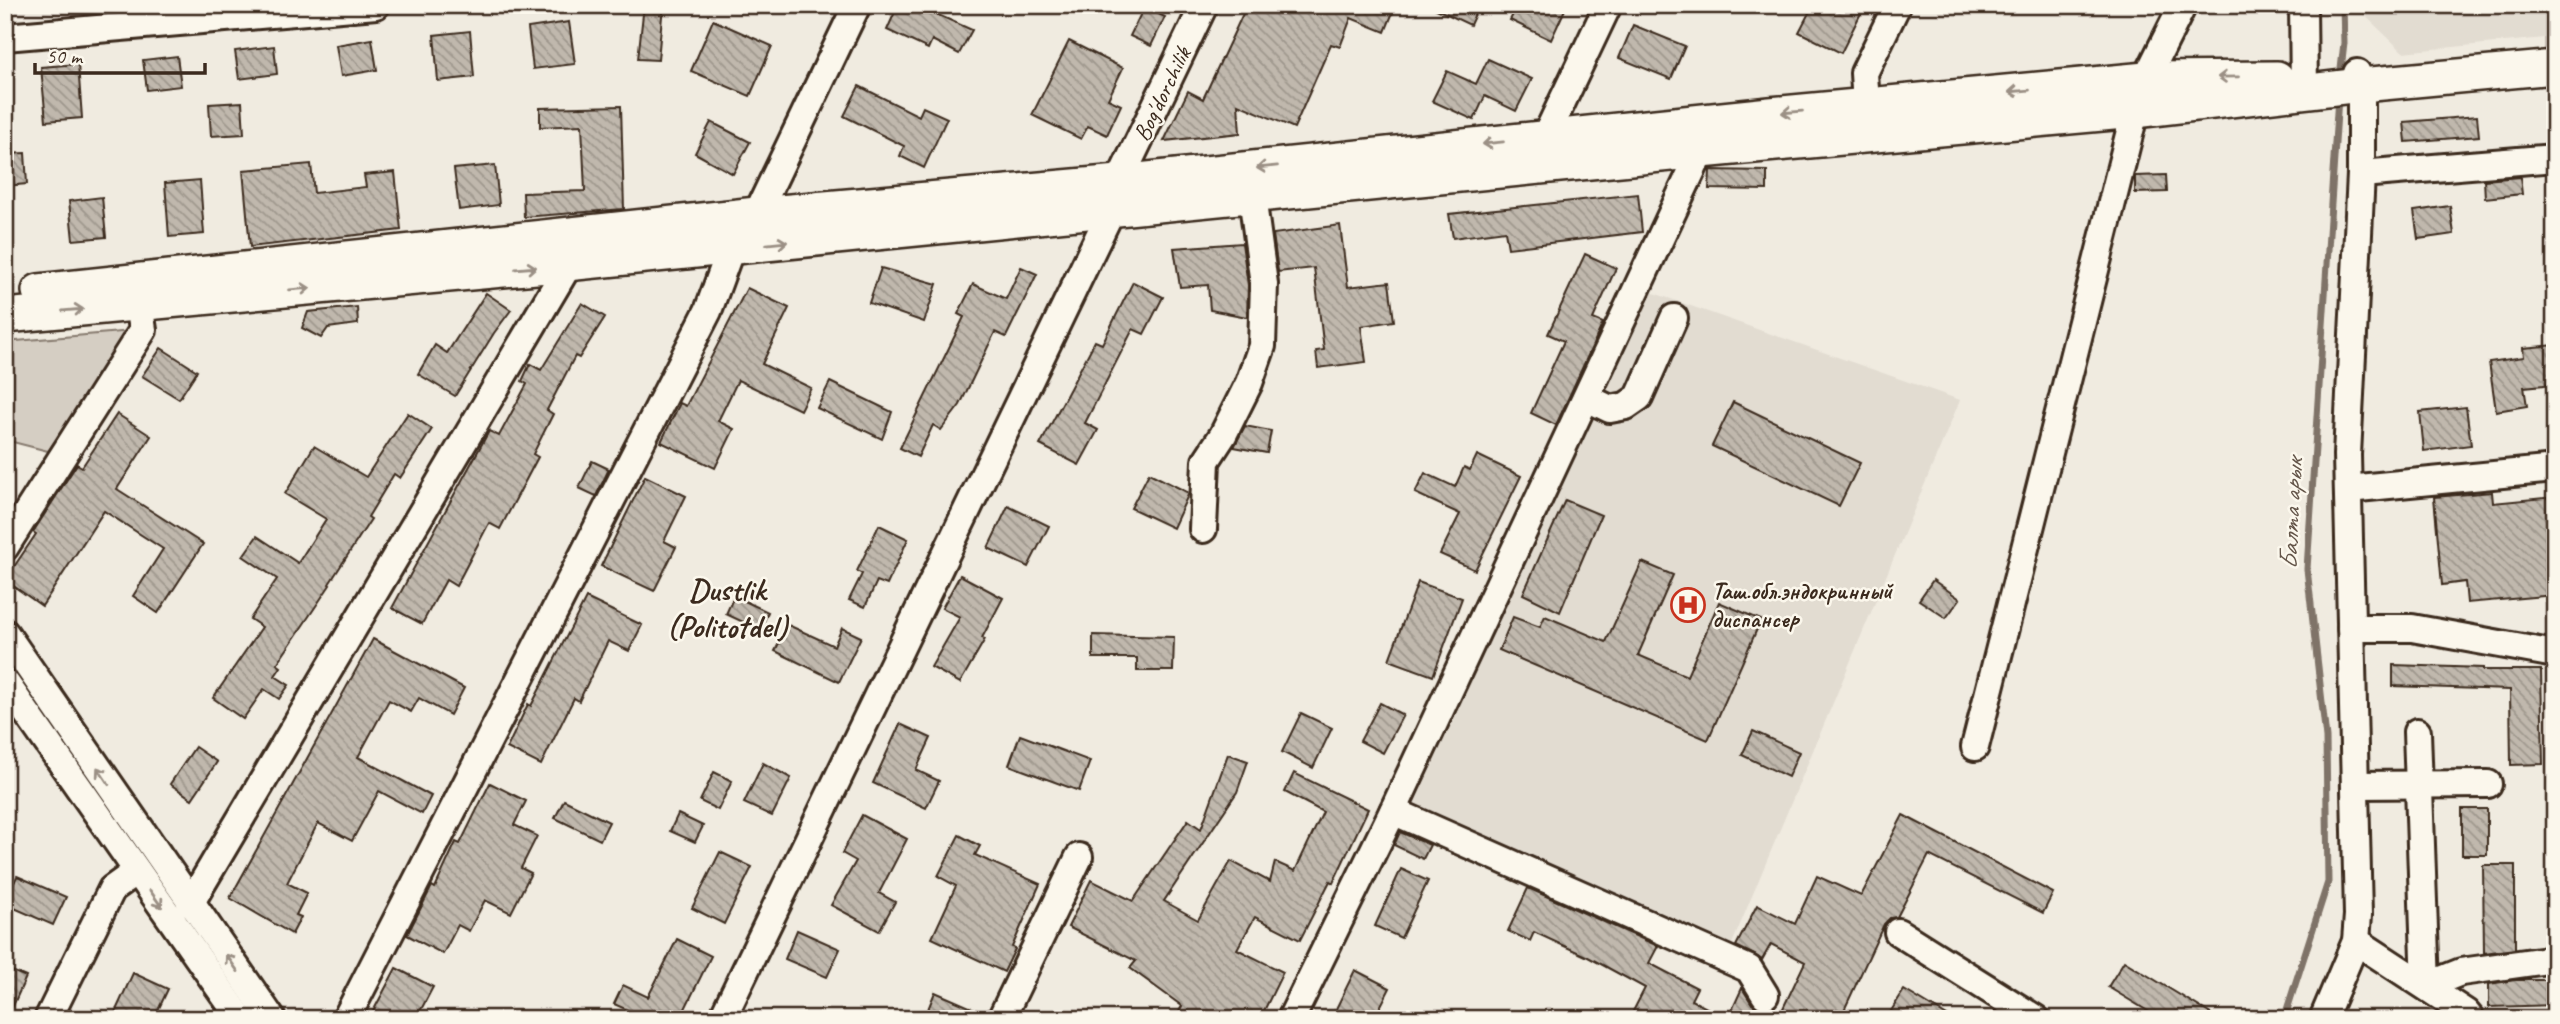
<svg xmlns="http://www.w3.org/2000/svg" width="2560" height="1024" viewBox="0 0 2560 1024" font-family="Caveat,sans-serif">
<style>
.built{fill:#e2dcd1}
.grass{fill:#d5cec3;stroke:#887c70;stroke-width:2}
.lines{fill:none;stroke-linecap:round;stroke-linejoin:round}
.stream{stroke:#7f7367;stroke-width:7}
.building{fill:url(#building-back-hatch);stroke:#3b2a1e;stroke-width:2}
.minor-casing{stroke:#3b2a1e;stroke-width:32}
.major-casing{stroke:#3b2a1e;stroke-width:38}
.minor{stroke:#fbf7ec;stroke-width:26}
.major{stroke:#fbf7ec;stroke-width:33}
.oneway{stroke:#9b9085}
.labels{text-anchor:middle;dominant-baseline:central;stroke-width:5;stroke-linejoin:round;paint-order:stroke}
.street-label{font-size:24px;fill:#3b2a1e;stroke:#fbf7ec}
.poi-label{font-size:24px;font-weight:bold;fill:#3b2a1e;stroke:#fbf7ec;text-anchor:start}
.water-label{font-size:26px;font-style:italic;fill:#635448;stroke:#fbf7ec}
.district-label{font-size:32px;font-weight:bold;fill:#3b2a1e;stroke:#fbf7ec}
</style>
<defs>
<pattern id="building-back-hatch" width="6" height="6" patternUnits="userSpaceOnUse" patternTransform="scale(1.75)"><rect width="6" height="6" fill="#c0b8ad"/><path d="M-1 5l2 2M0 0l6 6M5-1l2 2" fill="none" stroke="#9d968c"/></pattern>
</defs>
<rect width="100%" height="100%" fill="#f0ebe0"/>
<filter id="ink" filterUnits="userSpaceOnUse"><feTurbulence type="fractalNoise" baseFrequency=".0143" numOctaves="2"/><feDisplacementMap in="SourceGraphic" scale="14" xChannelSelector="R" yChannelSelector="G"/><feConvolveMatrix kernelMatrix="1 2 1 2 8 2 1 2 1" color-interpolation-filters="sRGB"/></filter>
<g filter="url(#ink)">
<!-- built -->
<g class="built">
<path d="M 2354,5 L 2555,5 L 2555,37 L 2403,52 Z"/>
<path d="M 1648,291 L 1960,400 L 1729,951 L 1407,810 Z"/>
</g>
<!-- grass -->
<path class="grass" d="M 133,331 L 48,451 L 5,440 L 5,342 Z"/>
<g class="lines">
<!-- stream -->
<g class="stream">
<path d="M 2340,78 L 2344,43 L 2343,5"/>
<path d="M 2284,1019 L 2328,882 L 2326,738 L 2307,569 L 2338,97"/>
</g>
</g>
<!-- building -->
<g class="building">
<path d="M 644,5 L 663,5 L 658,60 L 638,59 Z"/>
<path d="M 898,5 L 916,5 L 972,30 L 959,54 L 932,40 L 928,49 L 887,30 Z"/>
<path d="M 1247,5 L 1396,5 L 1385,32 L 1351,18 L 1340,47 L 1331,44 L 1294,128 L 1238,104 L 1240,133 L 1164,141 L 1188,91 L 1203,99 Z"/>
<path d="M 1428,5 L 1479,5 L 1470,25 Z"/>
<path d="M 1518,5 L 1567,5 L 1551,40 L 1510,20 Z"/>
<path d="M 1813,5 L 1865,5 L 1841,53 L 1799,32 Z"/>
<path d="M 1144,7 L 1165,17 L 1151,46 L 1130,36 Z"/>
<path d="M 713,20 L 772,46 L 750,96 L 691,71 Z"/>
<path d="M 569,22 L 575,64 L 533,69 L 528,28 Z"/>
<path d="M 1633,25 L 1685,46 L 1671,79 L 1619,58 Z"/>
<path d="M 470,31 L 474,77 L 438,81 L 434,35 Z"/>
<path d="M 372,39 L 377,70 L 341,76 L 336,45 Z"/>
<path d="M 1069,41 L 1123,68 L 1108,99 L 1121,105 L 1107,135 L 1088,126 L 1081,139 L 1032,115 Z"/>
<path d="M 274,46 L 277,74 L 239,79 L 235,51 Z"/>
<path d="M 177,56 L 181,86 L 147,90 L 143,60 Z"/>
<path d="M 1488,59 L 1532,79 L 1516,111 L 1485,96 L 1474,120 L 1432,101 L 1447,71 L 1476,84 Z"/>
<path d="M 78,64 L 82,118 L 46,121 L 41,67 Z"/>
<path d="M 859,86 L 919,116 L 923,107 L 947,118 L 924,168 L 900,156 L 904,146 L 844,116 Z"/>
<path d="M 242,102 L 244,134 L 211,136 L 209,104 Z"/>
<path d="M 621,106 L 624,209 L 524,217 L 523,193 L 585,191 L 582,125 L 540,127 L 540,108 Z"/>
<path d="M 2477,116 L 2479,136 L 2406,142 L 2404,122 Z"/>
<path d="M 711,122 L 750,142 L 733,174 L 695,153 Z"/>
<path d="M 25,153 L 27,184 L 5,186 L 5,154 Z"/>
<path d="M 311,164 L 314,193 L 366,187 L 364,175 L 395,172 L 401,230 L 250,247 L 243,170 Z"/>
<path d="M 495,165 L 499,205 L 459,210 L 454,169 Z"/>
<path d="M 1710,170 L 1767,171 L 1767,190 L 1709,189 Z"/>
<path d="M 2166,175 L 2167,192 L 2135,193 L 2135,176 Z"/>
<path d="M 2520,177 L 2522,194 L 2485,198 L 2484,180 Z"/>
<path d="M 200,180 L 204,234 L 169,237 L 165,183 Z"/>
<path d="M 1638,194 L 1642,232 L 1508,248 L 1505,231 L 1453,238 L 1449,214 Z"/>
<path d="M 102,197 L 106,237 L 73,240 L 69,201 Z"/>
<path d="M 2450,206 L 2454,234 L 2418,239 L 2414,211 Z"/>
<path d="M 1340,225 L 1348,287 L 1389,282 L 1394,321 L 1361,326 L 1366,362 L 1318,368 L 1316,351 L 1324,350 L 1314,268 L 1278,272 L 1273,234 Z"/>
<path d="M 1242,243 L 1248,285 L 1247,317 L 1210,310 L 1208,285 L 1180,287 L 1174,248 Z"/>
<path d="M 1585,254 L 1616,268 L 1593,319 L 1603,323 L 1556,425 L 1531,413 L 1564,341 L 1548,334 Z"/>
<path d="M 1021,267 L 1037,274 L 1006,337 L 995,332 L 960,405 L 941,430 L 933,425 L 918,457 L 900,448 L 964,317 L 958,314 L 973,284 L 1006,299 Z"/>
<path d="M 881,268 L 937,284 L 924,322 L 869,303 Z"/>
<path d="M 1133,282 L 1163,297 L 1144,334 L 1133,329 L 1085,423 L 1098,430 L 1079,465 L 1040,445 L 1095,341 L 1102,344 Z"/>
<path d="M 747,288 L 789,308 L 762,364 L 811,388 L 800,410 L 738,380 L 718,421 L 734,429 L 715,468 L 661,442 L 680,403 L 686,406 Z"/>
<path d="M 486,293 L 511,310 L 494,333 L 455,396 L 418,374 L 435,345 L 447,353 Z"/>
<path d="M 582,303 L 605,317 L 579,358 L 575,356 L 547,410 L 553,414 L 533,454 L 538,457 L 500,529 L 489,523 L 456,586 L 446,580 L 422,624 L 392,608 L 489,431 L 499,436 L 527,384 L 522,381 L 530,364 L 541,370 Z"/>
<path d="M 357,307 L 358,324 L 328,328 L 321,338 L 302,328 L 308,312 Z"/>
<path d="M 2555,345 L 2555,384 L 2524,387 L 2527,406 L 2496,411 L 2489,362 L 2524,357 L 2523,348 Z"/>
<path d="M 161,348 L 197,371 L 179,399 L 142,376 Z"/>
<path d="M 830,382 L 892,412 L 882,439 L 817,408 Z"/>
<path d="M 1733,402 L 1860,463 L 1839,506 L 1712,446 Z"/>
<path d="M 2466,407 L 2471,445 L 2424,451 L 2420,412 Z"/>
<path d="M 408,413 L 432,429 L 400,478 L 394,474 L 368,517 L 371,519 L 329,584 L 330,585 L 277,664 L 281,667 L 275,676 L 289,685 L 279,699 L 264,689 L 243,719 L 213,698 L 262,627 L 250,619 L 277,579 L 243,556 L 257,536 L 298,563 L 326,519 L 285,494 L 314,446 L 366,477 Z"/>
<path d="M 117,414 L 151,436 L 117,489 L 203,544 L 158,613 L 133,596 L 163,549 L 104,511 L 42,606 L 5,580 L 36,534 L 33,532 L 77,464 L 82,467 Z"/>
<path d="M 1245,426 L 1271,431 L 1267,453 L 1234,447 Z"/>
<path d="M 1477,455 L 1521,476 L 1475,570 L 1440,554 L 1460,514 L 1415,493 L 1425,473 L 1455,487 L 1464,467 L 1470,470 Z"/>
<path d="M 592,461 L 609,469 L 596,496 L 579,488 Z"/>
<path d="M 1149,473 L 1189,493 L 1173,528 L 1131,508 Z"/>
<path d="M 645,476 L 686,496 L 664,541 L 676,547 L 654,591 L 601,566 Z"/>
<path d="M 2492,492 L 2493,503 L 2555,497 L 2555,595 L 2467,603 L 2465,582 L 2442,585 L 2434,497 Z"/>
<path d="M 1565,500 L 1601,515 L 1560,612 L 1523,594 Z"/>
<path d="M 1008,506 L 1049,526 L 1028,567 L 988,548 Z"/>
<path d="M 879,525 L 908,539 L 887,585 L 877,581 L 865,607 L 849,600 L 862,574 L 857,571 Z"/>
<path d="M 1642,562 L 1673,575 L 1638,655 L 1687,676 L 1719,602 L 1761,620 L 1708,740 L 1499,650 L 1513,617 L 1540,627 L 1545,616 L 1606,642 Z"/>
<path d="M 960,575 L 1003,598 L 982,638 L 985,639 L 960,683 L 931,667 L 960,617 L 942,608 Z"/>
<path d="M 1933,580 L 1960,599 L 1946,618 L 1919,600 Z"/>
<path d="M 1418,582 L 1462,598 L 1433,676 L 1389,660 Z"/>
<path d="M 734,596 L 768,612 L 760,630 L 726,614 Z"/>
<path d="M 586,598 L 642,625 L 629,651 L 608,641 L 579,701 L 574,698 L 541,765 L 507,748 L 528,704 L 531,706 Z"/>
<path d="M 788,625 L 834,646 L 842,628 L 861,637 L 839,682 L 775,651 Z"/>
<path d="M 1093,635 L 1174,637 L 1173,671 L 1137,671 L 1137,658 L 1093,658 Z"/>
<path d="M 373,639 L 464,688 L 450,715 L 419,698 L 411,712 L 389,700 L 358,757 L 431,796 L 422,814 L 379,791 L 352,841 L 318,823 L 287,883 L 307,893 L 296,915 L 301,917 L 292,934 L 230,898 Z"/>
<path d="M 2393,665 L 2483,668 L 2483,670 L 2541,670 L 2543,764 L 2511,765 L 2510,690 L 2393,686 Z"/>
<path d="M 1380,703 L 1403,715 L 1383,753 L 1360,741 Z"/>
<path d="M 1301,713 L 1332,728 L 1313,768 L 1282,752 Z"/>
<path d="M 900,724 L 931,738 L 916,770 L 939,781 L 926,808 L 873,783 Z"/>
<path d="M 1753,731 L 1799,752 L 1788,777 L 1742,755 Z"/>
<path d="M 1020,735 L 1090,761 L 1079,791 L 1009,765 Z"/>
<path d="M 195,747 L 217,762 L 192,799 L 170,784 Z"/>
<path d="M 1228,754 L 1248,761 L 1237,792 L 1164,901 L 1198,920 L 1231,861 L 1270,882 L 1275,862 L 1295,871 L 1323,812 L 1285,792 L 1294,773 L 1368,809 L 1333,883 L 1330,881 L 1300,940 L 1255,917 L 1237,949 L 1283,972 L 1260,1019 L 1175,1019 L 1182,1006 L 1130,968 L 1136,961 L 1068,927 L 1091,880 L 1133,901 L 1188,820 L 1201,829 Z"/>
<path d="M 763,763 L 791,778 L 772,816 L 744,803 Z"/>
<path d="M 714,772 L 732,781 L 718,810 L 700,801 Z"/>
<path d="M 490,783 L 526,801 L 514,825 L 537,836 L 521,868 L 531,873 L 511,913 L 485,900 L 469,931 L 458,925 L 443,954 L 407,935 L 432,886 L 435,888 L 456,842 L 460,844 Z"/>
<path d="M 564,800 L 609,822 L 600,840 L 555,818 Z"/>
<rect x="2462" y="809" width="25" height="46"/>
<path d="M 678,814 L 703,826 L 695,842 L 670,831 Z"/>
<path d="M 862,815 L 907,839 L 879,893 L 895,902 L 879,931 L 831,905 L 856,861 L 842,853 Z"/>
<path d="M 1903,815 L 2053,893 L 2043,913 L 1929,855 L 1897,917 L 1890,918 L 1884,924 L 1840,1019 L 1778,1019 L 1805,962 L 1771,944 L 1762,960 L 1755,955 L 1736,946 L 1757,905 L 1795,924 L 1817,876 L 1861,896 Z"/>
<path d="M 1400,832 L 1430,845 L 1423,859 L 1394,845 Z"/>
<path d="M 959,835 L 980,846 L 975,855 L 1040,884 L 1012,947 L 1015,949 L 1004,972 L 932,938 L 956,886 L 938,876 Z"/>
<path d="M 720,852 L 752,867 L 724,924 L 692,908 Z"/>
<path d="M 2483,865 L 2515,865 L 2515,949 L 2484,953 Z"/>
<path d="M 1401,869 L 1428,881 L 1401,938 L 1375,926 Z"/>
<path d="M 17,876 L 66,897 L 53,925 L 5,904 Z"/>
<path d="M 1528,888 L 1658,946 L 1649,963 L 1697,988 L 1691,1000 L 1728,1019 L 1742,988 L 1752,1004 L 1762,1010 L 1769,1019 L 1629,1019 L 1645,988 L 1588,957 L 1534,932 L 1530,941 L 1508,931 Z"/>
<path d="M 797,930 L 840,949 L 827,977 L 785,959 Z"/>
<path d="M 677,939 L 711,956 L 680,1019 L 627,1019 L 630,1011 L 614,1004 L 623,985 L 648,997 Z"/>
<path d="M 2124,961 L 2219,1019 L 2161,1019 L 2108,987 Z"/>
<path d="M 5,968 L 26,977 L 7,1019 L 5,1019 Z"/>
<path d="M 396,968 L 433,987 L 416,1019 L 369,1019 Z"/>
<path d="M 1355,970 L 1390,988 L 1374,1019 L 1331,1019 Z"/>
<path d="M 133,973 L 168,989 L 154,1019 L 112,1019 Z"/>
<path d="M 2515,980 L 2555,980 L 2555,1005 L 2489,1007 L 2489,984 Z"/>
<path d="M 1904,990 L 1952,1019 L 1886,1019 Z"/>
<path d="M 935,992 L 986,1014 L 985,1019 L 924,1019 Z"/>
</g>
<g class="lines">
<!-- minor casing -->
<g class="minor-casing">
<g id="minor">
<path d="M 2303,5 L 2304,93"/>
<path d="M 5,37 L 376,5"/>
<path d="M 1866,105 L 1864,73 L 1897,5"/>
<path d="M 1545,138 L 1608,5"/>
<path d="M 2361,174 L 2555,158"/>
<path d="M 1119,182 L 1204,5"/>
<path d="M 757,214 L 857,5"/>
<path d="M 1587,398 L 1610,409 L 1626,406 L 1639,397 L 1674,318"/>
<path d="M 2348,489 L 2555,469"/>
<path d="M 1203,529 L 1206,461 L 1223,435 L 1249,383 L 1262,346 L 1264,284 L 1252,196"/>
<path d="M 5,547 L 143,330 L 139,304"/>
<path d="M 2351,628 L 2412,628 L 2555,654"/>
<path d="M 5,633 L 272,1019"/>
<path d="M 5,682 L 241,1019"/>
<path d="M 2417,732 L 2426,986 L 2461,972 L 2555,959"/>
<path d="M 1975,747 L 2135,111 L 2146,79 L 2183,5"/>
<path d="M 2355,785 L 2488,784"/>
<path d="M 1393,811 L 1749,969 L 1765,995"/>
<path d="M 190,904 L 569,264"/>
<path d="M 1898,932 L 2036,1019"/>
<path d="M 2356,941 L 2466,1013 L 2471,1019"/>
<path d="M 48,1019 L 112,889 L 137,871"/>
<path d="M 346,1019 L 708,311 L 731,248"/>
<path d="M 722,1019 L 1112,209"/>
<path d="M 1001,1019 L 1079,857"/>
<path d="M 1291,1019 L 1393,811 L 1701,151"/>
<path d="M 2323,1019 L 2356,941 L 2358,915 L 2347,455 L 2361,174 L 2361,85 L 2357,73"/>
</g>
</g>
<!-- major casing -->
<g class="major-casing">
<g id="major">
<path d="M 39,291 L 757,214 L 1119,182 L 1770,114 L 2146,79 L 2277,78"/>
<path d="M 5,316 L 536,267 L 1701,151 L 2135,111 L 2361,85 L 2555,67"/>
</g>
</g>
<!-- minor -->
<use href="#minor" class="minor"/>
<!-- major -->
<use href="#major" class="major"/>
</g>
<!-- one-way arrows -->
<defs><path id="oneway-shaft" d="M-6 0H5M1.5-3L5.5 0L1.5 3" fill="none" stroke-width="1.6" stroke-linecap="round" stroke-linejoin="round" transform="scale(1.75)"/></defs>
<g class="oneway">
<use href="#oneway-shaft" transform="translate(2228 77) rotate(179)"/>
<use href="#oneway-shaft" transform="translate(2019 91) rotate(175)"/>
<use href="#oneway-shaft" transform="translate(1792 112) rotate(175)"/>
<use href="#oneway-shaft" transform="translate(1493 143) rotate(174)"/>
<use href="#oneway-shaft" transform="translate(1267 167) rotate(174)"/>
<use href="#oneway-shaft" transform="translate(777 243) rotate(-6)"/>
<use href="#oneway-shaft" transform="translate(526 268) rotate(-5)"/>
<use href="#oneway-shaft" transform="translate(300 289) rotate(-5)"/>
<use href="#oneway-shaft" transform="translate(73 310) rotate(-5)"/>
<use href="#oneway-shaft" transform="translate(103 776) rotate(-124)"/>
<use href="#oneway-shaft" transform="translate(156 899) rotate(55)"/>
<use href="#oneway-shaft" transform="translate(232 963) rotate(-125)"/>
</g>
</g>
<!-- icons -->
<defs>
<g id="hospital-ring" transform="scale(1.75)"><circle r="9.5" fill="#fbf7ec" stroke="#c8321e" stroke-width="1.5"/><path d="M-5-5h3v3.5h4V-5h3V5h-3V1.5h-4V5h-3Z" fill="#c8321e"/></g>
</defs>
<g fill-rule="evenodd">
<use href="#hospital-ring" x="1688" y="605"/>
</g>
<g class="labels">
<!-- street labels -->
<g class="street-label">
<text transform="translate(1162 94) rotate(-64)">Bog'dorchilik</text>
</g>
<!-- poi labels -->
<g class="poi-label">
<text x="1712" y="591">Таш.обл.эндокринный<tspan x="1712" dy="28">диспансер</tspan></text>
</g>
<!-- water labels -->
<g class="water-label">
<text transform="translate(2291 514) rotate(-87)">Балта арык</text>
</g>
<!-- district labels -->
<g class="district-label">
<text x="727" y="589">Dustlik<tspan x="727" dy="37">(Politotdel)</tspan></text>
</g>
</g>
<!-- margin -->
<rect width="2560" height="1024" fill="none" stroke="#fbf7ec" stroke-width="28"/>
<rect x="14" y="14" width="2532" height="996" fill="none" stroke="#3b2a1e" stroke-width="2.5" filter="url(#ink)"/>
<!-- scale -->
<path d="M35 63v10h170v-10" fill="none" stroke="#3b2a1e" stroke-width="3.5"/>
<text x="46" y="63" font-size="21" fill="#3b2a1e" stroke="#fbf7ec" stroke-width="5" paint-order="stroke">50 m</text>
</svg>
